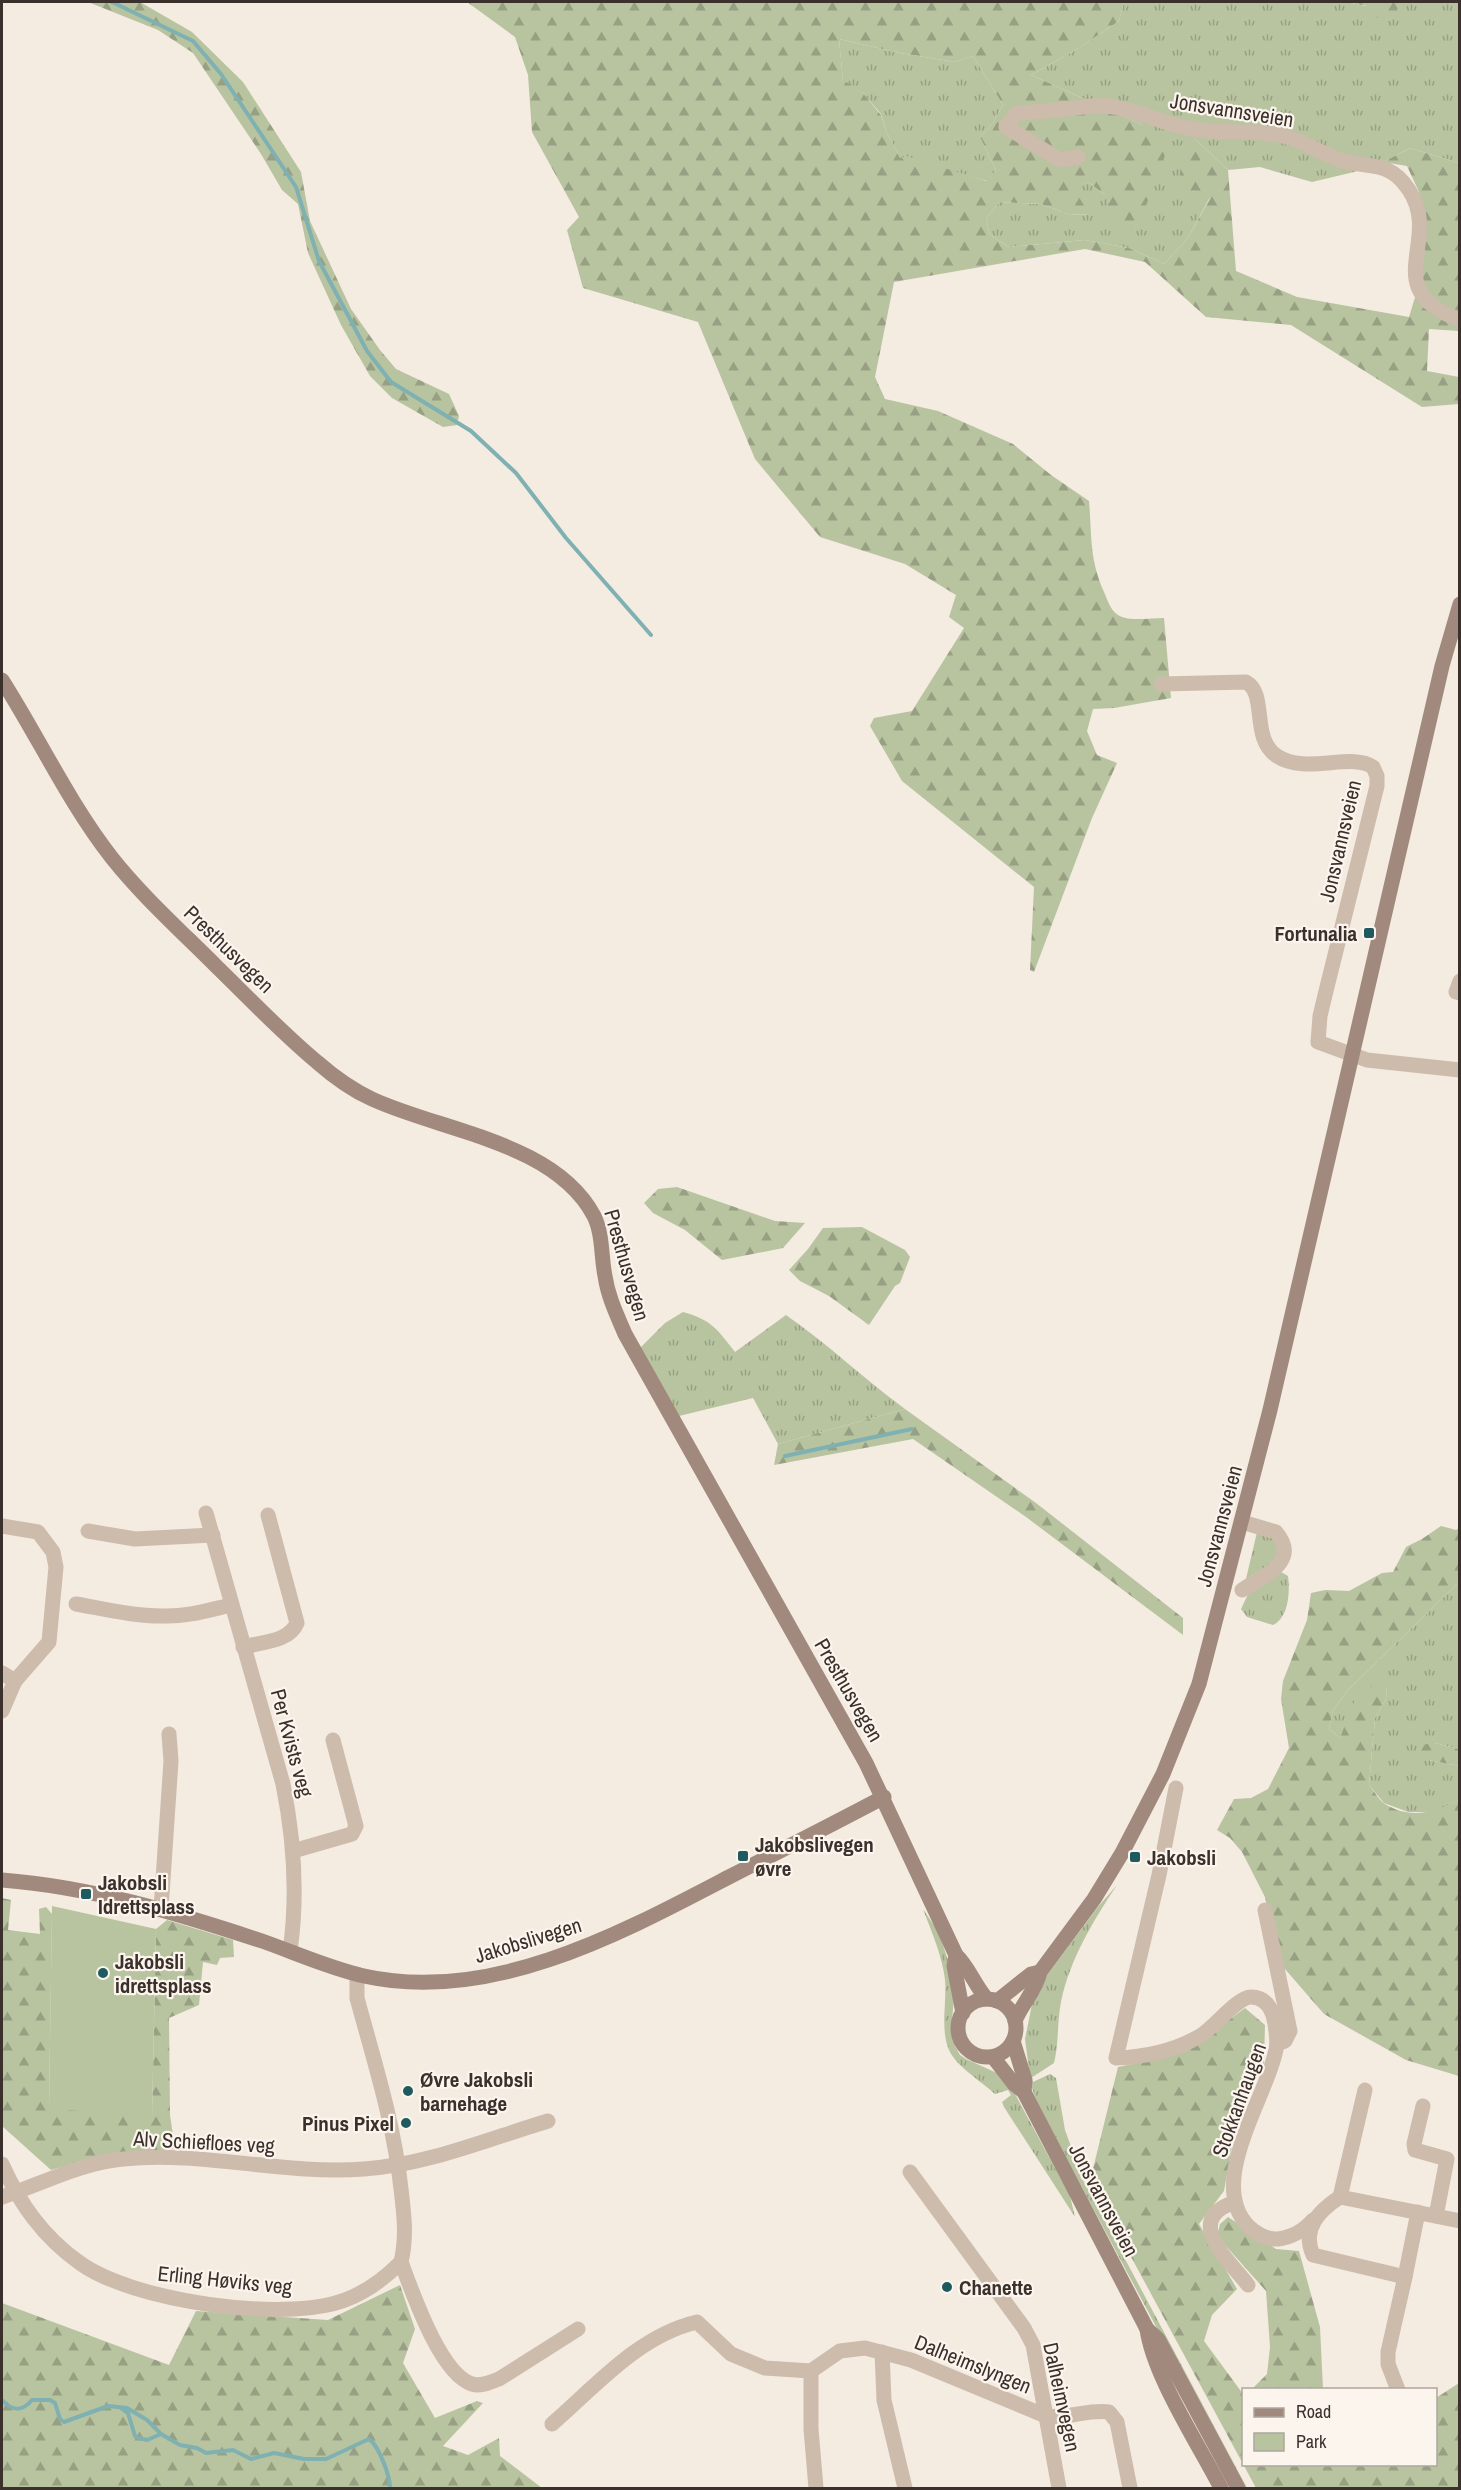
<svg xmlns="http://www.w3.org/2000/svg" width="1461" height="2490" viewBox="0 0 1461 2490" font-family="'Archivo Narrow',sans-serif">
<style>
.grass{fill:url(#grass-tufts)}
.forest{fill:url(#forest-firs);fill-rule:evenodd}
.park{fill:#b8c4a0}
.lines{fill:none;stroke-linecap:round;stroke-linejoin:round}
.stream{stroke:#7fb0b2;stroke-width:4}
.street{stroke:#cdbbac;stroke-width:15}
.secondary{stroke:#a18a7d;stroke-width:15}
.poi-dot{fill:#1f5a5e;stroke:#fbf5ee;stroke-width:2}
.labels{text-anchor:middle;dominant-baseline:central;stroke-width:4.5;stroke-linejoin:round;paint-order:stroke}
.street-label{font-size:21px;fill:#3b302b;stroke:#fbf5ee}
.poi-label{font-size:21px;font-weight:bold;fill:#3b302b;stroke:#fbf5ee;text-anchor:start}
</style>
<defs>
<pattern id="grass-tufts" width="24" height="20" patternUnits="userSpaceOnUse" patternTransform="scale(1.5)"><rect width="24" height="20" fill="#b8c4a0"/><path d="M3 7l-1-3M5 7V3M7 7l1-3M15 17l-1-3M17 17v-4M19 17l1-3" fill="none" stroke="#97a083"/></pattern>
<pattern id="forest-firs" width="22" height="20" patternUnits="userSpaceOnUse" patternTransform="scale(1.5)"><rect width="22" height="20" fill="#b8c4a0"/><path d="M5 1l3.5 6h-7zM16 11l3.5 6h-7z" fill="#97a083"/></pattern>
</defs>
<rect width="100%" height="100%" fill="#f4ebe1"/>
<!-- grass -->
<g class="grass">
<path d="M 1124,2 L 1347,2 L 1395,12 L 1401,2 L 1459,2 L 1459,163 L 1410,148 L 1383,162 L 1354,172 L 1312,182 L 1260,167 L 1228,170 L 1195,139 L 1193,191 L 1210,197 L 1188,238 L 1164,264 L 1129,248 L 1085,240 L 1009,247 L 990,235 L 986,219 L 999,202 L 1041,204 L 1068,214 L 1089,215 L 1071,185 L 1088,182 L 1104,194 L 1135,227 L 1152,188 L 1143,125 L 1031,75 L 1079,48 L 1119,21 Z"/>
<path d="M 839,39 L 900,53 L 955,62 L 973,56 L 1003,105 L 993,123 L 980,137 L 996,170 L 987,181 L 900,158 L 886,131 L 881,114 L 863,93 L 843,81 Z"/>
<path d="M 683,1312 C 712,1320 717,1329 735,1352 L 786,1315 C 828,1344 864,1379 905,1409 L 778,1444 L 753,1398 L 679,1416 L 640,1348 L 665,1323 Z"/>
<path d="M 1262,1531 L 1278,1541 L 1277,1560 L 1246,1579 L 1257,1532 Z"/>
<path d="M 1281,1572 L 1288,1576 C 1290,1591 1289,1617 1273,1625 L 1247,1617 L 1241,1609 L 1249,1592 Z"/>
<path d="M 1459,1582 L 1459,1749 L 1435,1743 L 1428,1760 L 1459,1766 L 1459,1800 L 1435,1812 L 1408,1812 L 1384,1803 L 1369,1785 L 1375,1718 L 1386,1699 L 1387,1687 L 1340,1738 L 1329,1729 L 1333,1710 L 1348,1690 Z"/>
<path d="M 1117,1885 C 1093,1921 1070,1959 1061,2002 C 1057,2022 1059,2044 1054,2063 L 1031,2078 L 1033,2082 L 1050,2074 L 1056,2078 L 1065,2130 L 1084,2182 L 1247,2488 L 1242,2488 L 1070,2165 L 1035,2097 L 1031,2085 L 1025,2039 L 1032,2004 L 1045,1978 L 1097,1908 Z"/>
<path d="M 923,1909 L 939,1933 L 950,1966 L 954,1999 L 951,2030 L 955,2046 L 960,2055 L 966,2059 L 997,2073 L 1015,2094 L 1070,2196 L 1075,2217 L 1004,2107 L 1002,2102 L 1011,2095 L 1008,2090 L 995,2094 C 982,2082 956,2066 949,2050 C 940,2029 947,2002 945,1980 C 942,1955 932,1933 923,1909 Z"/>
</g>
<!-- forest -->
<g class="forest">
<path d="M 88,2 L 140,2 L 192,32 L 243,82 L 301,172 L 310,221 L 351,309 L 380,350 L 396,369 L 449,394 L 459,416 L 457,425 L 443,427 L 392,398 L 370,376 L 341,325 L 308,253 L 298,204 L 282,190 L 261,154 L 193,53 L 158,30 Z"/>
<path d="M 467,2 L 1124,2 L 1119,21 L 1079,48 L 1031,75 L 1143,125 L 1170,141 L 1144,211 L 1135,227 L 1120,230 L 1104,194 L 1088,182 L 1072,186 L 1090,215 L 1068,214 L 1041,204 L 999,202 L 986,219 L 990,235 L 1009,247 L 1085,240 L 1129,248 L 1164,264 L 1188,238 L 1210,198 L 1180,186 C 1180,167 1180,151 1195,139 L 1228,170 L 1236,271 L 1297,297 L 1409,317 L 1420,281 L 1425,245 L 1419,192 L 1407,166 L 1383,162 L 1410,148 L 1459,163 L 1459,331 L 1429,329 L 1427,371 L 1459,377 L 1459,404 L 1422,407 L 1291,325 L 1206,317 L 1145,262 L 1085,249 L 894,282 L 875,377 L 885,399 L 938,411 L 1013,444 L 1051,475 L 1089,501 C 1092,536 1089,558 1104,592 C 1108,601 1111,613 1122,617 C 1133,621 1152,618 1164,618 L 1171,698 L 1114,708 L 1093,709 L 1087,731 L 1097,755 L 1117,763 L 1092,818 L 1034,972 L 1030,970 L 1034,887 L 902,781 L 870,726 L 874,718 L 912,711 L 964,628 L 949,617 L 956,595 L 905,564 L 820,537 L 755,459 L 698,322 L 583,288 L 567,230 L 579,217 L 532,132 L 528,75 L 515,37 ZM 839,39 L 900,53 L 955,62 L 973,56 L 1003,105 L 993,123 L 980,137 L 996,170 L 986,181 L 906,156 L 900,158 L 886,131 L 881,115 L 863,93 L 843,80 Z"/>
<path d="M 1347,2 L 1401,2 L 1396,12 L 1373,19 L 1368,16 L 1367,6 Z"/>
<path d="M 677,1187 L 775,1221 L 805,1223 L 783,1248 L 722,1260 L 685,1230 L 653,1213 L 644,1203 L 658,1189 Z"/>
<path d="M 862,1227 L 905,1250 L 910,1257 L 900,1283 L 895,1286 L 869,1325 L 829,1296 L 800,1281 L 789,1270 L 808,1249 L 823,1228 Z"/>
<path d="M 905,1409 L 1036,1503 L 1183,1618 L 1183,1635 L 1026,1517 L 913,1439 L 774,1465 L 778,1444 Z"/>
<path d="M 1441,1526 L 1456,1530 L 1459,1528 L 1459,1582 L 1348,1690 L 1333,1710 L 1329,1729 L 1340,1738 L 1356,1697 L 1379,1681 L 1387,1687 L 1386,1699 L 1375,1718 L 1369,1785 C 1374,1791 1379,1800 1385,1804 C 1411,1820 1435,1812 1459,1800 L 1459,2076 L 1406,2060 L 1324,2014 L 1278,1961 L 1265,1897 L 1242,1852 L 1230,1838 L 1217,1830 L 1234,1799 L 1251,1798 L 1268,1789 L 1289,1748 L 1281,1699 L 1283,1681 L 1307,1620 L 1311,1593 L 1325,1590 L 1349,1591 L 1382,1573 L 1393,1572 L 1406,1547 L 1422,1539 Z"/>
<path d="M 1435,1743 L 1459,1749 L 1459,1766 L 1428,1760 L 1414,1753 L 1421,1745 Z"/>
<path d="M 2,1898 L 11,1900 L 8,1930 L 40,1934 L 39,1909 L 46,1907 L 52,1914 L 49,2107 L 152,2117 L 156,1929 L 167,1920 L 233,1940 L 234,1957 L 220,1958 L 217,1965 L 203,1962 L 199,2005 L 169,2018 L 170,2115 L 175,2149 L 97,2157 L 51,2170 L 2,2126 Z"/>
<path d="M 1245,2008 L 1265,2025 L 1264,2063 L 1240,2101 L 1224,2191 L 1199,2224 L 1237,2289 L 1212,2315 L 1204,2341 L 1243,2394 L 1244,2464 L 1436,2464 L 1436,2398 L 1459,2383 L 1459,2488 L 1256,2488 L 1090,2181 L 1118,2067 L 1169,2056 L 1202,2040 Z"/>
<path d="M 1228,2217 L 1276,2249 L 1299,2251 L 1320,2327 L 1323,2389 L 1252,2389 L 1267,2374 L 1270,2347 L 1266,2291 L 1217,2236 L 1220,2224 Z"/>
<path d="M 400,2285 L 415,2329 L 403,2363 L 435,2418 L 477,2401 L 483,2403 L 443,2446 L 468,2455 L 499,2438 L 500,2456 L 542,2488 L 2,2488 L 2,2303 L 169,2365 L 196,2311 L 328,2320 Z"/>
</g>
<!-- park -->
<path class="park" d="M 52,1906 L 156,1929 L 152,2118 L 49,2108 Z"/>
<g class="lines">
<!-- stream -->
<g class="stream">
<path d="M 112,2 L 193,41 L 221,74 L 296,187 L 319,261 L 367,351 L 391,382 L 471,431 L 516,473 L 566,538 L 651,635"/>
<path d="M 785,1456 L 912,1429"/>
<path d="M 2,2400 C 12,2411 22,2412 32,2400 L 50,2400 L 55,2403 L 60,2419 L 64,2422 L 108,2406 L 127,2408 L 147,2420 L 161,2434 L 180,2445 L 197,2448 L 206,2453 L 233,2450 L 251,2459 L 274,2453 L 304,2459 L 326,2459 L 369,2439 C 379,2446 390,2476 390,2488"/>
<path d="M 121,2408 L 128,2413 L 135,2436 L 138,2438 L 147,2440 L 161,2434"/>
</g>
<!-- street -->
<g class="street">
<path d="M 1078,157 L 1060,160 L 1006,127 L 1017,113 C 1037,112 1057,110 1076,108 C 1086,107 1098,104 1108,106 C 1137,110 1164,124 1192,129 C 1222,134 1253,129 1283,136 C 1302,140 1319,152 1337,159 C 1367,170 1388,158 1409,190 C 1443,241 1376,289 1460,320"/>
<path d="M 1162,684 L 1246,682 C 1268,694 1250,738 1277,756 C 1305,775 1352,752 1373,767 L 1377,776 L 1377,786 L 1327,987 L 1320,1016 L 1318,1042 L 1367,1060 L 1460,1070"/>
<path d="M 1460,981 L 1456,992 L 1460,993"/>
<path d="M 206,1513 L 283,1784 C 294,1839 298,1895 290,1951"/>
<path d="M 2,1526 L 38,1532 L 53,1552 L 56,1567 L 49,1642 L 15,1681 L 2,1711"/>
<path d="M 88,1531 L 135,1539 L 213,1535"/>
<path d="M 1242,1590 C 1263,1576 1301,1562 1276,1532 L 1242,1522"/>
<path d="M 76,1604 C 104,1609 133,1616 163,1616 C 186,1617 209,1610 231,1605"/>
<path d="M 243,1647 C 262,1642 289,1642 297,1623 L 268,1515"/>
<path d="M 2,1673 L 15,1681"/>
<path d="M 1176,1788 L 1159,1875 L 1116,2058 C 1146,2057 1174,2051 1200,2036 C 1214,2028 1237,1997 1251,1997 C 1275,1997 1276,2027 1277,2044"/>
<path d="M 293,1851 L 352,1834 L 356,1826 L 333,1740"/>
<path d="M 161,1909 L 171,1761 L 169,1734"/>
<path d="M 1265,1910 L 1290,2031 L 1285,2041 L 1277,2044 C 1270,2094 1204,2182 1249,2227 C 1257,2234 1267,2240 1278,2239 C 1293,2237 1303,2231 1313,2220"/>
<path d="M 357,1974 L 357,1998 C 374,2061 394,2123 401,2189 C 404,2214 407,2237 401,2262"/>
<path d="M 1365,2090 L 1340,2197 L 1460,2221"/>
<path d="M 1423,2106 L 1414,2144 L 1415,2150 L 1447,2159 L 1436,2216"/>
<path d="M 2,2164 C 20,2204 43,2237 80,2263 C 132,2301 284,2323 345,2300 C 367,2292 385,2278 401,2262"/>
<path d="M 910,2172 L 1024,2328 L 1033,2345 L 1059,2488"/>
<path d="M 2,2197 C 42,2184 80,2163 123,2159 C 203,2151 283,2175 364,2169 C 427,2165 488,2139 548,2121"/>
<path d="M 1340,2197 C 1320,2210 1301,2228 1313,2255 L 1405,2277 L 1418,2212"/>
<path d="M 1235,2202 C 1182,2220 1228,2259 1248,2285"/>
<path d="M 401,2262 C 412,2291 440,2374 472,2384 C 481,2387 490,2382 499,2379 L 578,2329"/>
<path d="M 882,2352 L 884,2400 L 905,2488"/>
<path d="M 811,2371 L 811,2429 L 816,2488"/>
<path d="M 1398,2390 L 1388,2364 L 1388,2352 L 1405,2277"/>
<path d="M 552,2424 C 596,2386 638,2336 697,2322 L 731,2354 L 765,2368 L 811,2371 L 840,2351 L 865,2348 L 911,2360 L 1046,2416 C 1068,2419 1089,2409 1109,2412 L 1117,2422 L 1130,2488"/>
</g>
<!-- secondary -->
<g class="secondary">
<path d="M 2,680 C 39,738 69,803 112,858 C 143,897 181,931 217,967 C 250,999 282,1033 317,1062 C 333,1076 352,1090 372,1099 C 441,1131 555,1142 594,1216 C 603,1234 601,1257 605,1276 C 608,1297 617,1315 625,1334 L 866,1763 L 956,1955 C 969,1967 975,1986 987,1999"/>
<path d="M 2,1880 C 92,1887 177,1913 262,1941 C 296,1953 329,1968 364,1976 C 489,2004 618,1935 725,1879 C 778,1852 831,1825 884,1797"/>
<path d="M 956,1955 L 954,1966 L 963,2013"/>
<circle cx="987" cy="2028" r="29"/>
<path d="M 997,2001 L 1031,1974 L 1040,1972"/>
<path d="M 1015,2021 C 1022,2004 1036,1990 1040,1972 L 1094,1899 L 1122,1853 L 1163,1774 L 1199,1684 L 1270,1410 L 1442,666 L 1460,604"/>
<path d="M 1013,2041 L 1025,2080 L 1024,2092"/>
<path d="M 993,2057 L 1014,2084 L 1024,2092 L 1147,2329 L 1158,2339 L 1238,2488"/>
<path d="M 1147,2329 C 1153,2375 1199,2445 1221,2488"/>
</g>
</g>
<!-- markers -->
<g class="poi-dot">
<rect x="1363" y="927" width="12" height="12" rx="3"/>
<rect x="737" y="1850" width="12" height="12" rx="3"/>
<rect x="1129" y="1851" width="12" height="12" rx="3"/>
<rect x="80" y="1888" width="12" height="12" rx="3"/>
<circle cx="103" cy="1973" r="6"/>
<circle cx="408" cy="2091" r="6"/>
<circle cx="406" cy="2123" r="6"/>
<circle cx="947" cy="2287" r="6"/>
</g>
<g class="labels">
<!-- street labels -->
<g class="street-label">
<text transform="translate(1232 110) rotate(9)">Jonsvannsveien</text>
<text transform="translate(1340 841) rotate(-77)">Jonsvannsveien</text>
<text transform="translate(229 949) rotate(44)">Presthusvegen</text>
<text transform="translate(627 1265) rotate(74)">Presthusvegen</text>
<text transform="translate(1219 1526) rotate(-75)">Jonsvannsveien</text>
<text transform="translate(849 1690) rotate(60)">Presthusvegen</text>
<text transform="translate(292 1743) rotate(75)">Per Kvists veg</text>
<text transform="translate(528 1940) rotate(-17)">Jakobslivegen</text>
<text transform="translate(1239 2100) rotate(-70)">Stokkanhaugen</text>
<text transform="translate(204 2142) rotate(3)">Alv Schiefloes veg</text>
<text transform="translate(1104 2200) rotate(62)">Jonsvannsveien</text>
<text transform="translate(225 2280) rotate(6)">Erling Høviks veg</text>
<text transform="translate(973 2364) rotate(22)">Dalheimslyngen</text>
<text transform="translate(1062 2397) rotate(78)">Dalheimvegen</text>
</g>
<!-- poi labels -->
<g class="poi-label">
<text x="1357" y="933" text-anchor="end">Fortunalia</text>
<text x="755" y="1844">Jakobslivegen<tspan x="755" dy="24">øvre</tspan></text>
<text x="1147" y="1857">Jakobsli</text>
<text x="98" y="1882">Jakobsli<tspan x="98" dy="24">Idrettsplass</tspan></text>
<text x="115" y="1961">Jakobsli<tspan x="115" dy="24">idrettsplass</tspan></text>
<text x="420" y="2079">Øvre Jakobsli<tspan x="420" dy="24">barnehage</tspan></text>
<text x="394" y="2123" text-anchor="end">Pinus Pixel</text>
<text x="959" y="2287">Chanette</text>
</g>
</g>
<!-- border -->
<rect width="1461" height="2490" fill="none" stroke="#3b302b" stroke-width="6"/>
<!-- legend -->
<rect x="1242" y="2388" width="195" height="78" fill="#fbf5ee" stroke="#aea6a0" stroke-width="1.5"/>
<rect x="1254" y="2408" width="30" height="9" fill="#a18a7d" stroke="#aea6a0" stroke-width="1.5"/>
<text x="1296" y="2418" font-size="18" fill="#3b302b">Road</text>
<rect x="1254" y="2433" width="30" height="18" fill="#b8c4a0" stroke="#aea6a0" stroke-width="1.5"/>
<text x="1296" y="2448" font-size="18" fill="#3b302b">Park</text>
</svg>
